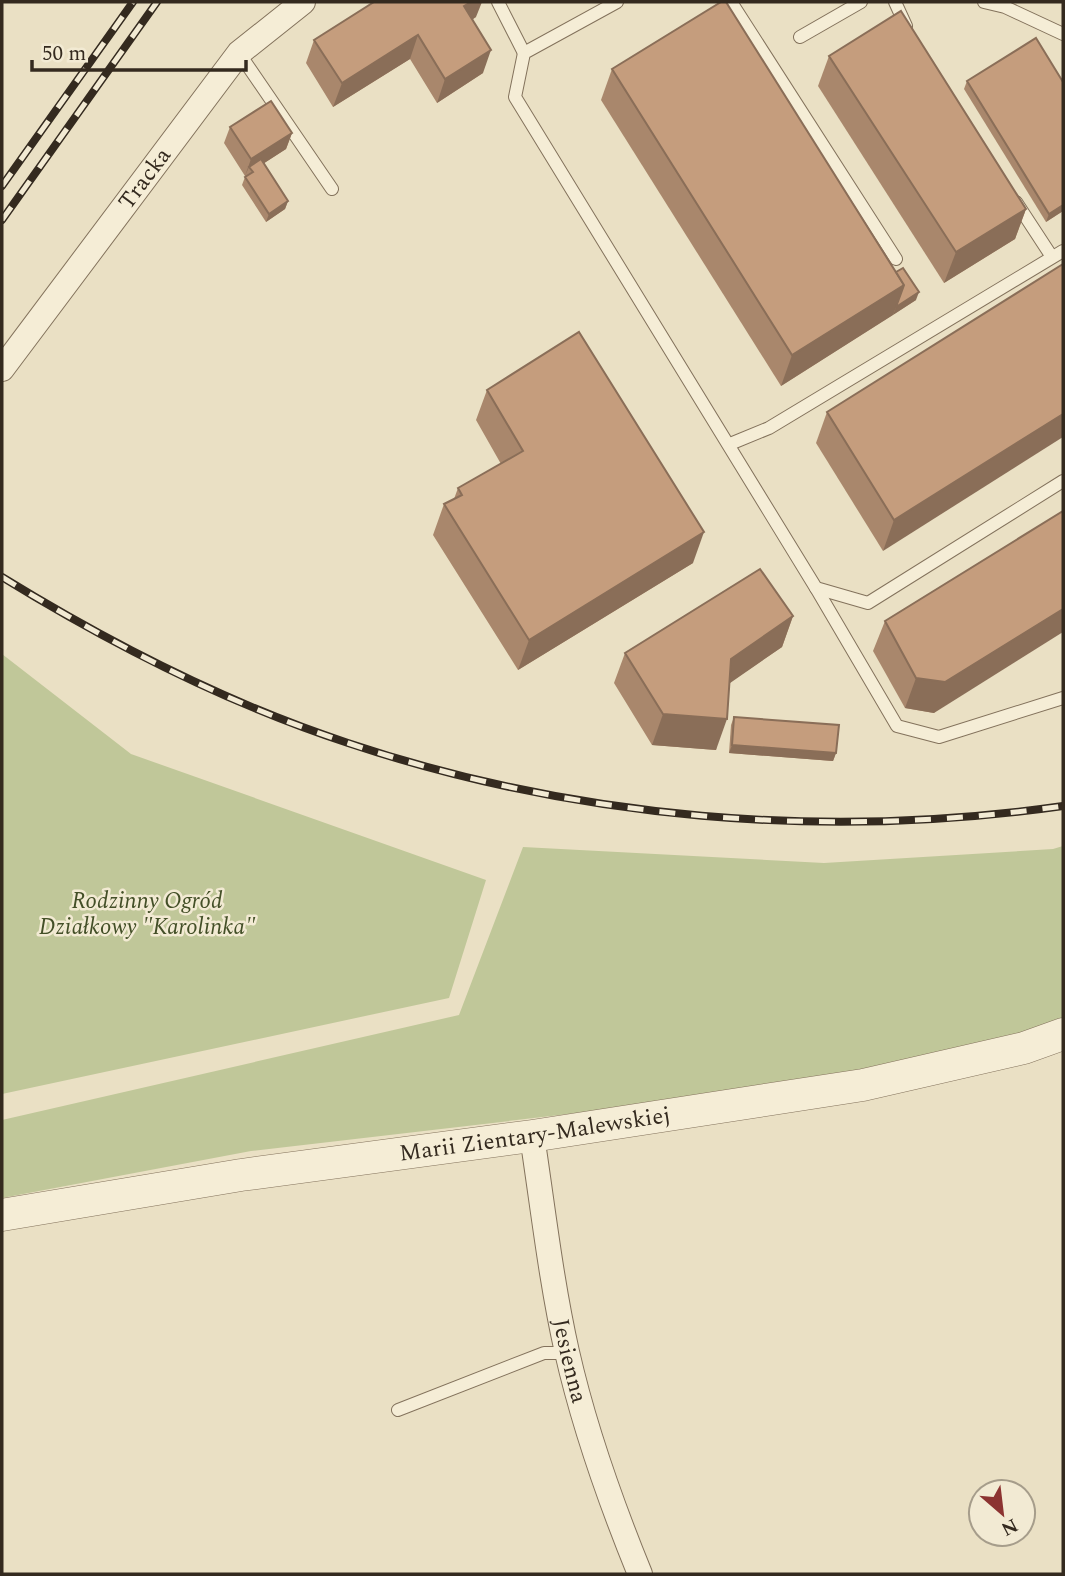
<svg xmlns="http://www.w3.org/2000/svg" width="1065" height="1576" viewBox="0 0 1065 1576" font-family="Spectral,serif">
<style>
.green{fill:#c0c799}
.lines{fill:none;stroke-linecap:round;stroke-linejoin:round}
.service-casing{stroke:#83725c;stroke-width:14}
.minor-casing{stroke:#83725c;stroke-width:26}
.tertiary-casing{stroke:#83725c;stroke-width:33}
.service{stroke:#f5edd6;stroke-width:12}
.minor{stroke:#f5edd6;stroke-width:24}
.tertiary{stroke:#f5edd6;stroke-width:32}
.rail-casing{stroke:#342a1f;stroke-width:8}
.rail{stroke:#f2ead3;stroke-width:5;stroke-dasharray:16;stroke-linecap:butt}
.wall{fill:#a9876c}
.shaded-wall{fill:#8a6e58}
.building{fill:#c59d7d;stroke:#8a6e58;stroke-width:2}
.labels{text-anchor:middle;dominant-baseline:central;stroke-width:5;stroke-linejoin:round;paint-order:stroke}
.street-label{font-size:23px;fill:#342a1f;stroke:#f2ead3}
.park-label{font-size:23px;font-style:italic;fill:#434f27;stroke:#f2ead3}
</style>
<rect width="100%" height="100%" fill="#eae0c4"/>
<!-- green -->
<g class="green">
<path d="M 2,654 L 131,754 L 486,880 L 449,998 L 2,1094 Z"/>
<path d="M 1063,846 L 1063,1019 L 1025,1037 L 767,1091 L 251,1151 L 2,1198 L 2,1120 L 459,1015 L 523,847 L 824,863 L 1053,849 Z"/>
</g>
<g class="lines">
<!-- service casing -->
<g class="service-casing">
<g id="service">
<path d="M 498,2 L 524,53"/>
<path d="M 617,2 L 524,53 L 515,97 L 816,588 L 868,603 L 1063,481"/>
<path d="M 731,2 L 896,259"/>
<path d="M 895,2 L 906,26"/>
<path d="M 984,2 L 1005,7 L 1063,34"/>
<path d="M 800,37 L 861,2"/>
<path d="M 239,53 L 332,189"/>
<path d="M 1016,202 L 1052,257"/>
<path d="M 730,444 L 769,428 L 1063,251"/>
<path d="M 816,588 L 897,726 L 939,737 L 1063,698"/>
<path d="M 398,1410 L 544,1353 L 567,1353"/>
</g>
</g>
<!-- minor casing -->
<g class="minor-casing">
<g id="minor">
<path id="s1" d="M 2,369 L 239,53 L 303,2"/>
<path id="s2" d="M 532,1136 C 543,1208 551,1281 567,1352 C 584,1427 611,1503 640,1574"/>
</g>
</g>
<!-- tertiary casing -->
<g class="tertiary-casing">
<g id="tertiary">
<path id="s3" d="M 2,1215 L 241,1175 L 532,1136 L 863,1085 L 1024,1048 L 1063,1034"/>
</g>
</g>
<!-- service -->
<use href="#service" class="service"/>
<!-- minor -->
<use href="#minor" class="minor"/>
<!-- tertiary -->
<use href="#tertiary" class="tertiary"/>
<!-- rail casing -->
<g class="rail-casing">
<g id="rail">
<path d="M 2,186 L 133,2"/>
<path d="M 2,220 L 157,2"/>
<path d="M 2,577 C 111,644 226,703 348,743 C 576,819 825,840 1063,806"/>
</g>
</g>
<!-- rail -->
<use href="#rail" class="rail"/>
</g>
<!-- wall -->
<g class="wall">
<path d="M 476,17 L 473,19 L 483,73 L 437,103 L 410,59 L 333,107 L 306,63 L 314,40 Z"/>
<path d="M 829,56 L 1026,209 L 1015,239 L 944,283 L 818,86 Z"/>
<path d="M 612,69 L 896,272 L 916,300 L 781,386 L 601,100 Z"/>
<path d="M 967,81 L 1063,82 L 1063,211 L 1046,222 L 964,89 Z"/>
<path d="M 230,127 L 292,133 L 286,149 L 264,163 L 288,201 L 285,209 L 266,222 L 242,185 L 245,177 L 247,176 L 245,176 L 224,143 Z"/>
<path d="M 1063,264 L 883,551 L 816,443 L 827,412 Z"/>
<path d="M 487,390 L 693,563 L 518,670 L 433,535 L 444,504 L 454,499 L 458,488 L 501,464 L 476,420 Z"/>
<path d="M 1063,511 L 934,713 L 905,708 L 873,651 L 885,621 Z"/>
<path d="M 793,616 L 782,647 L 729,683 L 716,750 L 652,745 L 614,683 L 625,653 Z"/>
<path d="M 734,717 L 836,753 L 833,761 L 729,753 L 731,725 Z"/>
</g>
<!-- shaded-wall -->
<g class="shaded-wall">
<path d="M 471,2 L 482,2 L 476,17 L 456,30 L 464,6 Z"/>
<path d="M 418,35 L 410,59 L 333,107 L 342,83 Z"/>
<path d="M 491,50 L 483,73 L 437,103 L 445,79 Z"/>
<path d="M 292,133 L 286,149 L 252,171 L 249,167 L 245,176 L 251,159 Z"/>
<path d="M 288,201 L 285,209 L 266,222 L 269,214 Z"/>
<path d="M 1063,205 L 1063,211 L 1046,222 L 1049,214 Z"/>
<path d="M 1026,209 L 1015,239 L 944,283 L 956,252 Z"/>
<path d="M 904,285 L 893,315 L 781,386 L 792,355 Z"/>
<path d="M 919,292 L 916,300 L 893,315 L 896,307 Z"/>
<path d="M 1063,414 L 1063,437 L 883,551 L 894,520 Z"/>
<path d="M 704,532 L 693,563 L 518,670 L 529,640 Z"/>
<path d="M 1063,609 L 1063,632 L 934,713 L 905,708 L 916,678 Z"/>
<path d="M 793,616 L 782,647 L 720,690 L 731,659 Z"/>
<path d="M 663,714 L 727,719 L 716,750 L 652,745 Z"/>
<path d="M 732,745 L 836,753 L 833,761 L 729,753 Z"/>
</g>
<!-- building -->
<g class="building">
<path d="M 374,2 L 471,2 L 464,6 L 491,50 L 445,79 L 418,35 L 342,83 L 314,40 Z"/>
<path d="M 721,2 L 726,2 L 904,285 L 792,355 L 612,69 Z"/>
<path d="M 901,11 L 1026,209 L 956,252 L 829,56 Z"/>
<path d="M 1036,38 L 1063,82 L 1063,205 L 1049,214 L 967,81 Z"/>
<path d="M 271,101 L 292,133 L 251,159 L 230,127 Z"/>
<path d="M 261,159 L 288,201 L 269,214 L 245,177 L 253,172 L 249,167 Z"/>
<path d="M 1063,264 L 1063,414 L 894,520 L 827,412 Z"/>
<path d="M 903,268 L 919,292 L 896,307 L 904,285 L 896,272 Z"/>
<path d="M 579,332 L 704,532 L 529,640 L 444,504 L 462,495 L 458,488 L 523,451 L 487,390 Z"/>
<path d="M 1063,511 L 1063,609 L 945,682 L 916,678 L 885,621 Z"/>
<path d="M 760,569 L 793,616 L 731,659 L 727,719 L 663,714 L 625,653 Z"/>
<path d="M 734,717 L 839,725 L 836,753 L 732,745 Z"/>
</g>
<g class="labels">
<!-- street labels -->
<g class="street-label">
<text stroke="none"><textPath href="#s1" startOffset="238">Tracka</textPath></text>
<text stroke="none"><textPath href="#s3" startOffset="539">Marii Zientary-Malewskiej</textPath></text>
<text stroke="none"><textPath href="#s2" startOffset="228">Jesienna</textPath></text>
</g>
<!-- park labels -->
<g class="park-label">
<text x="147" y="901">Rodzinny Ogród<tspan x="147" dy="26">Działkowy "Karolinka"</tspan></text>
</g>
</g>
<!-- border -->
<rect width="1065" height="1576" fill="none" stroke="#342a1f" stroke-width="7"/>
<!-- north arrow -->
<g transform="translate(1002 1513) rotate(152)"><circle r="33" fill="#f2ead3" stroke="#a69d8b" stroke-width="2"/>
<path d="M0-5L12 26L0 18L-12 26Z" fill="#8c3331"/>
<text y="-10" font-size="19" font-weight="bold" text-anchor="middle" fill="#342a1f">N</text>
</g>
<!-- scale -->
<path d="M32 60v10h214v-10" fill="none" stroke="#342a1f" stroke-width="3.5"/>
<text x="42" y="60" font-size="21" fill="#342a1f" stroke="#f2ead3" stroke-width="5" paint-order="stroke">50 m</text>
</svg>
